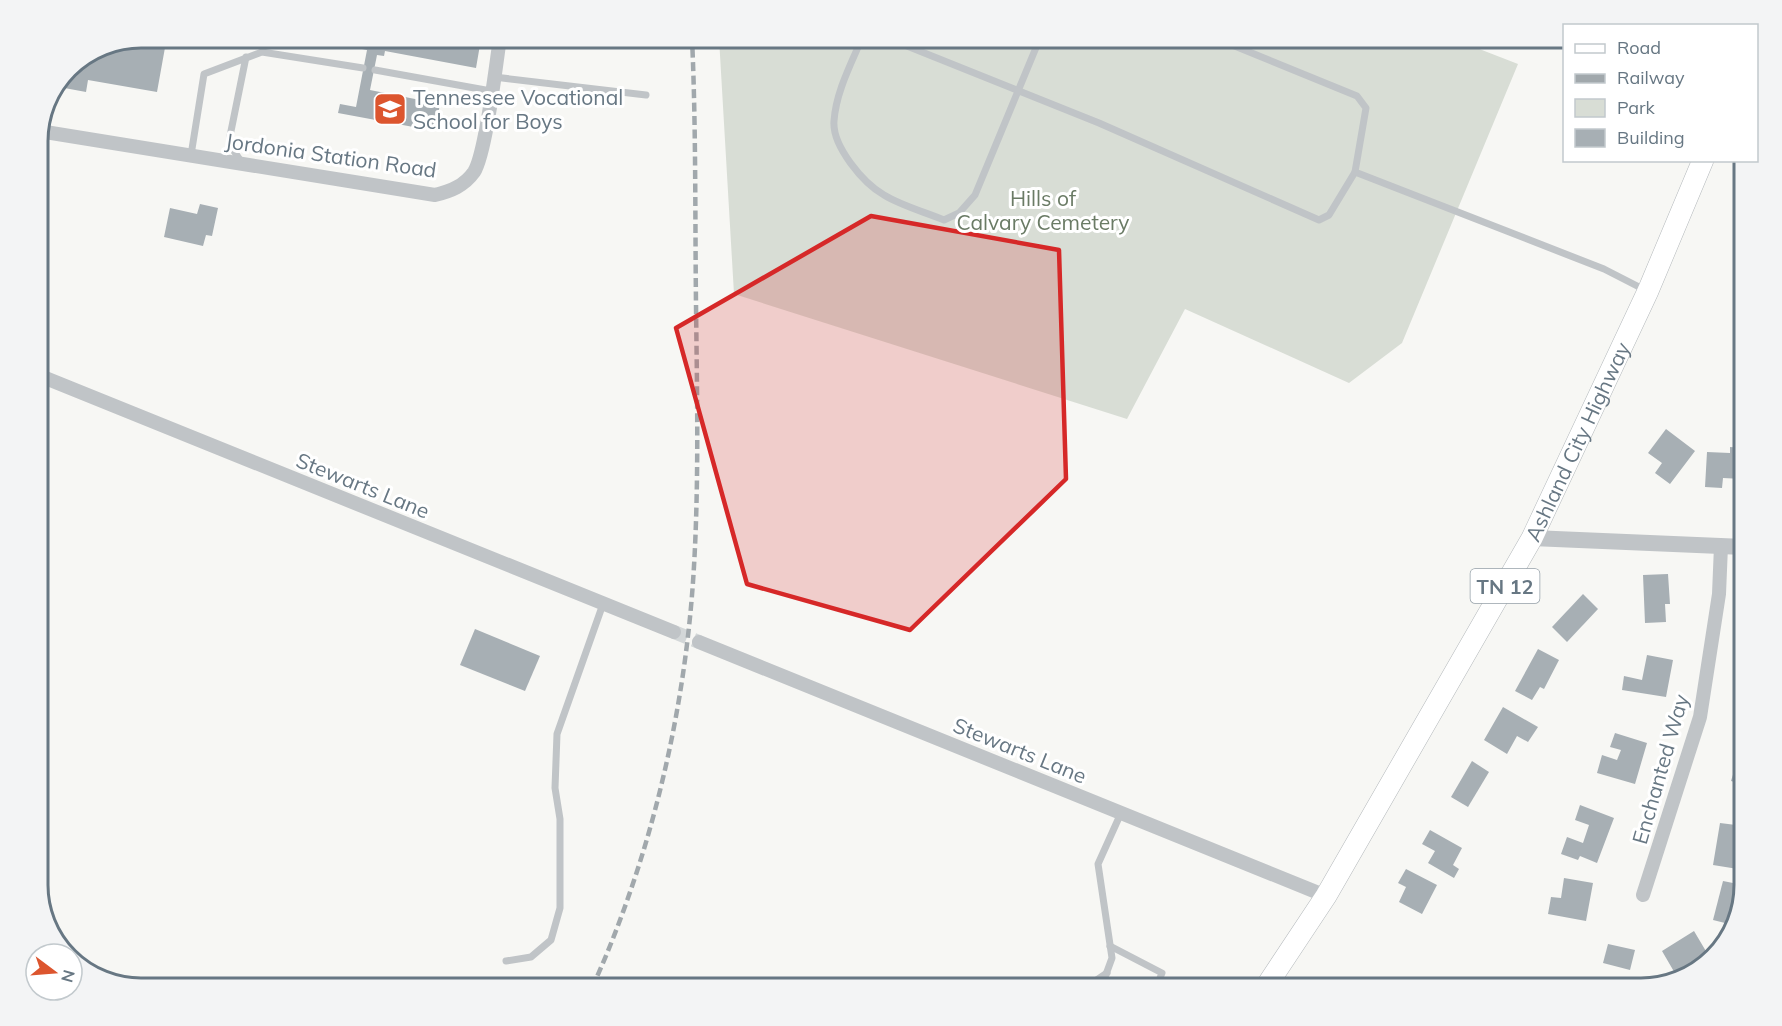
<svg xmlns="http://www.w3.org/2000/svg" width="1782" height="1026" viewBox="0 0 1782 1026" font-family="Mulish,sans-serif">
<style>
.green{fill:#d8ddd5}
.building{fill:#a7afb4}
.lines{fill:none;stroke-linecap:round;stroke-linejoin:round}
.minor-tunnel{stroke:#d3d7d8;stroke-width:14;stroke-dasharray:14 7;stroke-linecap:butt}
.primary-casing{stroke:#b3b8bb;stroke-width:22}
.service{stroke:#c0c4c7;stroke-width:7}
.minor{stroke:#c0c4c7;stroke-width:14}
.tertiary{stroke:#c0c4c7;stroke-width:16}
.primary{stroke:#fff;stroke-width:21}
.rail{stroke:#a1a8ac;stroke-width:4.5;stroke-dasharray:9 4.5;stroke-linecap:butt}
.marked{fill:#d62828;fill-opacity:0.2;stroke:#d62828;stroke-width:4.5;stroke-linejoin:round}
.labels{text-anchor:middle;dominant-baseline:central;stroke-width:6;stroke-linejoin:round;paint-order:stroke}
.shield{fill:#fff;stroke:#95a0a8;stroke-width:1.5}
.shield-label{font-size:20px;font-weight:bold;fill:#677783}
.poi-label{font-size:21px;fill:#677783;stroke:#fff;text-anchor:start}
.street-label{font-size:21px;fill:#677783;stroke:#fff}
.park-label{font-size:21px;fill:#6a7b65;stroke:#fff}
.rim{fill:none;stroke:#677783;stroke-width:3}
</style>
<rect width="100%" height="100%" fill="#f7f7f4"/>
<!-- green -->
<path class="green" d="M 719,38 L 1451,38 L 1518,64 L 1402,343 L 1349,383 L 1185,309 L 1127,419 L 734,294 Z"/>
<!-- building -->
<g class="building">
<path d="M 141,38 L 192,38 L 190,46 L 166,42 L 157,92 L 88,80 L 86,92 L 59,87 L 68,68 L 102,45 Z"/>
<path d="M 308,38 L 474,38 L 481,39 L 476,68 L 385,51 L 384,56 L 377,55 L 370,90 L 440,104 L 435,131 L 338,113 L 340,104 L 356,107 L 367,50 Z"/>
<path d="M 200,204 L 218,208 L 212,236 L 206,235 L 203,246 L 164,237 L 170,208 L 197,214 Z"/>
<path d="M 1666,429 L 1695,451 L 1670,484 L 1655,473 L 1662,463 L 1648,453 Z"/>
<path d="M 1730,447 L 1744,448 L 1742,479 L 1723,478 L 1722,488 L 1705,487 L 1707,452 L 1730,453 Z"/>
<path d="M 1668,574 L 1670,604 L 1665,604 L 1666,622 L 1645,623 L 1643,575 Z"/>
<path d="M 1583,594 L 1598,609 L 1567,642 L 1552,627 Z"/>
<path d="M 475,629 L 540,656 L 525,691 L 460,665 Z"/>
<path d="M 1538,649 L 1559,660 L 1544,689 L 1540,687 L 1532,700 L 1515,691 Z"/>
<path d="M 1647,655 L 1673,660 L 1666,697 L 1622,690 L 1624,676 L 1642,680 Z"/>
<path d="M 1503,707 L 1538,727 L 1528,742 L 1517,736 L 1507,754 L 1484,740 Z"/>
<path d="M 1615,733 L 1647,743 L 1635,784 L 1597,773 L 1602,755 L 1617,760 L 1621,750 L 1610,747 Z"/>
<path d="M 1472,761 L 1489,772 L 1468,807 L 1451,797 Z"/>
<path d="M 1736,765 L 1744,767 L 1744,798 L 1737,796 L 1741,784 L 1731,781 Z"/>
<path d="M 1580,805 L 1614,818 L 1597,863 L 1580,856 L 1578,860 L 1561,854 L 1567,837 L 1583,843 L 1589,825 L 1575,820 Z"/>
<path d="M 1720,823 L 1744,826 L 1744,845 L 1740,844 L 1739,854 L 1744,855 L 1744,870 L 1713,865 Z"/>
<path d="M 1430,830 L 1462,848 L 1453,865 L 1459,869 L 1454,878 L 1428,863 L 1435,851 L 1422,844 Z"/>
<path d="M 1406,869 L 1437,885 L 1422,914 L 1399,902 L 1406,887 L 1398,883 Z"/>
<path d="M 1564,878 L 1593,883 L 1586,921 L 1548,914 L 1551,897 L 1561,898 Z"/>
<path d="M 1723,881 L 1743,885 L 1733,925 L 1713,920 Z"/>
<path d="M 1694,931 L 1710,958 L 1701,966 L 1698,961 L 1676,975 L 1662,951 Z"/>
<path d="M 1608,944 L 1635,950 L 1630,970 L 1603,963 Z"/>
</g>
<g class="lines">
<!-- minor-tunnel -->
<path class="minor-tunnel" d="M 674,632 L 699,642"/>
<!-- primary casing -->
<g class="primary-casing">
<g id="primary">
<path id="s1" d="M 1265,988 L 1326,896 L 1532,538 L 1648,291 L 1703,160"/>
</g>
</g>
<!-- service -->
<g class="service">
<path d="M 862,38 C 851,64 836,92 834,121 C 832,146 863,183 884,195 C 902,206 925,212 944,220 L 959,213 L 975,195 L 1040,38"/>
<path d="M 887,38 L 1099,123 L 1319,220 L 1329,215 L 1355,172"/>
<path d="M 1215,38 L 1357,96 L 1366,108 L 1355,172 L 1604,269 L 1645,290"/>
<path d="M 375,70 L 491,91"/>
<path d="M 494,77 L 646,95"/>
<path d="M 191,155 L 204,74 L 262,52 L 363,68"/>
<path d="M 242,163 L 232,148 L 230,136 L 246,57"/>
<path d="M 1110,946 L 1162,973 L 1156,988"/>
<path d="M 506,961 L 531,957 L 551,940 L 560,908 L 560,819 L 555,788 L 557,734 L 603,604"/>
<path d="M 1085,988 L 1107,973"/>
<path d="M 1101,988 L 1112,958 L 1098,864 L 1121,813"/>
</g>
<!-- minor -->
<g class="minor">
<path d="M 39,131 L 435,195 C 451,191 464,186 474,172 C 486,153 496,64 500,38"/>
<path d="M 38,375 L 674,632"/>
<path d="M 699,642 L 1326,896"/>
<path d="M 1643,895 L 1700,717 L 1719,594 L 1721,546"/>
</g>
<!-- tertiary -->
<path class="tertiary" d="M 1532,538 L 1744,547"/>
<!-- primary -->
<use href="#primary" class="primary"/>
<!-- rail -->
<path class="rail" d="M 592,988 C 651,858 686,709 694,566 C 699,479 697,392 696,304 C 695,215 696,126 692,38"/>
</g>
<!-- marked area -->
<path class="marked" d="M 871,216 L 1059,250 L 1066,479 L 910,630 L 747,584 L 676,328 Z"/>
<!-- icons -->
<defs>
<g id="school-square" transform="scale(1.725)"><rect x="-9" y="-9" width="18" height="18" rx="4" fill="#dc552e" stroke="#fff"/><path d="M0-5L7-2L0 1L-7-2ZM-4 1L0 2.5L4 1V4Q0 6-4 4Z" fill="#fff"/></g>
</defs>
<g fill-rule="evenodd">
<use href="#school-square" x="390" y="109"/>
</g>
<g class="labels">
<!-- shield labels -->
<rect class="shield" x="1470.5" y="569" width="69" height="34" rx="4.5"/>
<g class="shield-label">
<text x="1505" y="586">TN 12</text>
</g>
<!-- poi labels -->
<g class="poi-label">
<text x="413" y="97">Tennessee Vocational<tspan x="413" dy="24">School for Boys</tspan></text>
</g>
<!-- street labels -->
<g class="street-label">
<text transform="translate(331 155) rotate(8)">Jordonia Station Road</text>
<text stroke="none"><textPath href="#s1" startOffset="630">Ashland City Highway</textPath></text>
<text transform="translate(363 485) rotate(22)">Stewarts Lane</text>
<text transform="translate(1020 750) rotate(22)">Stewarts Lane</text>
<text transform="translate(1660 769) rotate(-74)">Enchanted Way</text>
</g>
<!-- park labels -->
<g class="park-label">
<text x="1043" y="198">Hills of<tspan x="1043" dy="24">Calvary Cemetery</tspan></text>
</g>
</g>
<!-- crop -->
<path d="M0 0H1782V1026H0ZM141 48H1641A93 93 0 0 1 1734 141V885A93 93 0 0 1 1641 978H141A93 93 0 0 1 48 885V141A93 93 0 0 1 141 48Z" fill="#f3f4f5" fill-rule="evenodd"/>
<path class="rim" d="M141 48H1641A93 93 0 0 1 1734 141V885A93 93 0 0 1 1641 978H141A93 93 0 0 1 48 885V141A93 93 0 0 1 141 48Z"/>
<!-- legend -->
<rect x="1563" y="24" width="195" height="138" fill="#ffffff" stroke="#c2c9cd" stroke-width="1.5"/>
<rect x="1575" y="44" width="30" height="9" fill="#ffffff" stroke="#c2c9cd" stroke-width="1.5"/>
<text x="1617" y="54" font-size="18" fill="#677783">Road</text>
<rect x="1575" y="74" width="30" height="9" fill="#a1a8ac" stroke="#c2c9cd" stroke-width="1.5"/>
<text x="1617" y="84" font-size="18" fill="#677783">Railway</text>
<rect x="1575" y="99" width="30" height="18" fill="#d8ddd5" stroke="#c2c9cd" stroke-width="1.5"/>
<text x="1617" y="114" font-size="18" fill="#677783">Park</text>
<rect x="1575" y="129" width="30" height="18" fill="#a7afb4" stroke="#c2c9cd" stroke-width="1.5"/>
<text x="1617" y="144" font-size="18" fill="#677783">Building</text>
<!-- north arrow -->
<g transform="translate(54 972) rotate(106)"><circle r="28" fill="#ffffff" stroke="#c2c9cd" stroke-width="1.5"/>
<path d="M0-4.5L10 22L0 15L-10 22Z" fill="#dc552e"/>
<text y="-9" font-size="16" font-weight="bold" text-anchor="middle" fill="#677783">N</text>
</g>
</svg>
